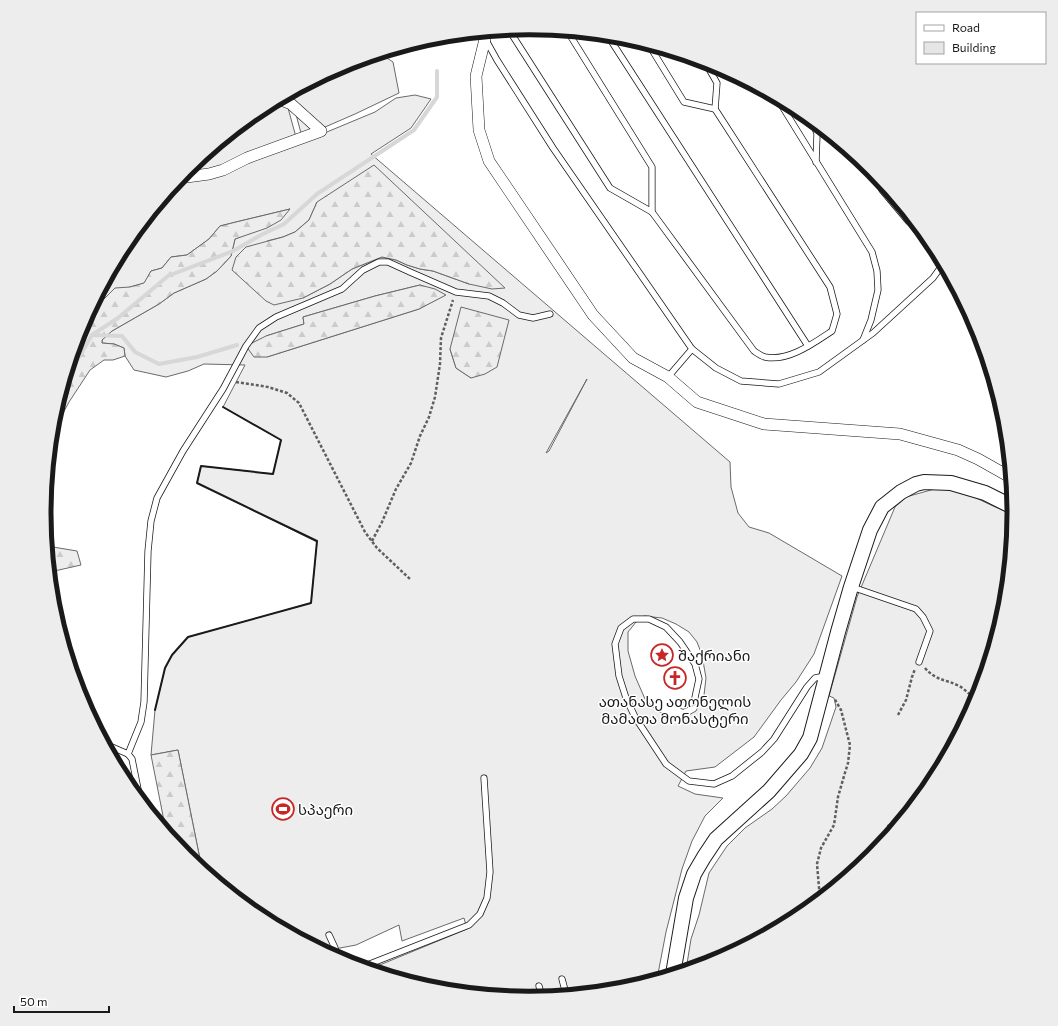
<svg xmlns="http://www.w3.org/2000/svg" width="1058" height="1026" viewBox="0 0 1058 1026" font-family="Commissioner,'Noto Sans Georgian',sans-serif">
<style>
.built{fill:#ededed;stroke:#6a6a6a;fill-rule:evenodd}
.forest{fill:url(#forest-firs);stroke:#6a6a6a}
.lines{fill:none;stroke-linecap:round;stroke-linejoin:round}
.stream{stroke:#d7d7d7;stroke-width:4}
.building{fill:url(#building-back-hatch);stroke:#1a1a1a}
.service-casing{stroke:#1a1a1a;stroke-width:7}
.minor-casing{stroke:#1a1a1a;stroke-width:12}
.tertiary-casing{stroke:#1a1a1a;stroke-width:16}
.path{stroke:#5f5f5f;stroke-width:2.5;stroke-dasharray:3 2;stroke-linecap:butt}
.service{stroke:#fff;stroke-width:5.5}
.minor{stroke:#fff;stroke-width:11}
.tertiary{stroke:#fff;stroke-width:14}
.wall{stroke:#1a1a1a;stroke-width:2}
.labels{text-anchor:middle;dominant-baseline:central;stroke-width:3;stroke-linejoin:round;paint-order:stroke}
.poi-label{font-size:15px;fill:#1a1a1a;stroke:#fff;text-anchor:start}
.rim{fill:none;stroke:#1a1a1a;stroke-width:5}
</style>
<defs>
<pattern id="forest-firs" width="22" height="20" patternUnits="userSpaceOnUse"><rect width="22" height="20" fill="#ededed"/><path d="M5 1l3.5 6h-7zM16 11l3.5 6h-7z" fill="#cbcbcb"/></pattern>
<pattern id="building-back-hatch" width="6" height="6" patternUnits="userSpaceOnUse"><rect width="6" height="6" fill="#e6e6e6"/><path d="M-1 5l2 2M0 0l6 6M5-1l2 2" fill="none" stroke="#c5c5c5"/></pattern>
</defs>
<rect width="100%" height="100%" fill="#fff"/>
<!-- built -->
<g class="built">
<path d="M 381,54 L 393,62 L 399,93 L 355,114 L 302,137 L 293,103 L 281,98 L 344,65 Z"/>
<path d="M 415,95 L 431,99 L 411,128 L 371,154 L 730,462 L 731,487 L 738,513 L 749,527 L 769,533 L 842,576 L 814,654 L 796,682 L 781,700 L 754,737 L 715,767 L 686,771 L 678,786 L 695,794 L 723,798 L 705,816 L 692,841 L 682,869 L 666,932 L 657,979 L 623,989 L 529,998 L 434,989 L 370,969 L 467,929 L 464,918 L 402,941 L 399,925 L 356,945 L 324,951 L 259,916 L 202,869 L 178,750 L 151,755 L 155,710 L 165,668 L 172,655 L 188,637 L 311,603 L 317,542 L 197,483 L 201,466 L 273,474 L 281,440 L 223,407 L 245,365 L 204,364 L 188,371 L 166,377 L 134,370 L 125,356 L 124,348 L 114,344 L 102,343 L 102,340 L 112,331 L 159,304 L 174,293 L 206,279 L 217,271 L 231,256 L 235,239 L 250,233 L 290,209 L 236,222 L 220,226 L 209,239 L 187,255 L 171,257 L 162,268 L 151,271 L 145,283 L 130,287 L 103,300 L 81,327 L 126,243 L 176,182 L 310,139 L 375,112 L 396,98 ZM 317,202 L 469,284 L 433,271 L 420,269 L 407,265 L 396,260 L 382,257 L 352,269 L 330,284 L 303,298 L 267,241 L 283,237 L 295,232 L 309,220 ZM 420,285 L 445,295 L 419,309 L 267,357 L 266,336 L 304,324 L 303,317 L 375,296 ZM 450,349 L 471,378 L 456,368 ZM 587,379 L 549,451 L 546,453 ZM 644,616 L 662,618 L 676,624 L 689,632 L 697,642 L 702,655 L 706,678 L 704,695 L 696,711 L 685,717 L 670,718 L 655,709 L 645,699 L 635,676 L 628,651 L 628,632 L 636,622 Z"/>
<path d="M 274,102 L 276,102 L 288,108 L 296,137 L 206,172 L 182,175 L 186,170 L 260,110 Z"/>
<path d="M 938,488 L 955,491 L 974,497 L 993,506 L 1014,515 L 1005,608 L 977,699 L 932,783 L 872,856 L 798,916 L 714,961 L 686,970 L 691,939 L 699,915 L 709,873 L 727,846 L 745,828 L 772,809 L 786,796 L 810,768 L 822,748 L 836,707 L 834,698 L 829,696 L 857,597 L 895,507 L 906,497 Z"/>
</g>
<!-- forest -->
<g class="forest">
<path d="M 374,165 L 505,288 L 492,289 L 469,284 L 433,271 L 420,269 L 407,265 L 396,260 L 382,257 L 352,269 L 330,284 L 303,298 L 274,305 L 266,301 L 232,270 L 236,257 L 246,247 L 283,237 L 295,232 L 309,220 L 317,202 Z"/>
<path d="M 290,209 L 281,220 L 267,228 L 235,239 L 231,256 L 217,271 L 206,279 L 174,293 L 159,304 L 112,331 L 102,340 L 102,343 L 114,344 L 124,348 L 125,356 L 113,360 L 104,360 L 90,370 L 69,402 L 54,430 L 51,444 L 53,418 L 81,327 L 103,300 L 115,288 L 130,287 L 144,283 L 151,271 L 162,268 L 171,257 L 187,255 L 209,239 L 220,226 L 236,222 Z"/>
<path d="M 420,285 L 435,289 L 446,295 L 419,309 L 267,357 L 254,357 L 246,346 L 266,336 L 304,324 L 303,317 L 375,296 Z"/>
<path d="M 461,307 L 509,320 L 497,367 L 485,374 L 471,378 L 456,368 L 450,349 Z"/>
<path d="M 47,546 L 77,551 L 81,565 L 50,572 Z"/>
<path d="M 178,750 L 202,869 L 186,856 L 166,831 L 151,755 Z"/>
</g>
<g class="lines">
<!-- stream -->
<g class="stream">
<path d="M 92,335 L 122,336 L 135,352 L 159,364 L 197,357 L 237,345"/>
<path d="M 57,407 L 75,364 L 92,335 L 118,318 L 168,276 L 233,251 L 261,235 L 284,224 L 317,194 L 414,130 L 437,97 L 437,71"/>
</g>
</g>
<!-- building -->
<path class="building" d="M 121,760 L 126,783 L 114,761 Z"/>
<g class="lines">
<!-- service casing -->
<g class="service-casing">
<g id="service">
<path d="M 509,30 L 610,188 L 652,212 L 652,167 L 568,32"/>
<path d="M 482,33 L 497,60 L 553,148 L 692,349 L 668,377"/>
<path d="M 608,36 L 808,346"/>
<path d="M 649,45 L 684,102 L 715,109"/>
<path d="M 777,98 L 872,252 L 877,271 L 878,290 L 871,320 L 863,340"/>
<path d="M 813,122 L 817,134 L 816,162"/>
<path d="M 879,179 L 882,190 L 908,221 L 921,230"/>
<path d="M 652,212 L 754,351 C 757,353 761,356 765,357 C 788,362 814,343 832,331 L 837,314 L 830,287 L 715,109 L 717,83 L 705,62"/>
<path d="M 692,349 L 716,368 L 741,381 L 779,384 L 819,372 L 873,333 L 933,278 L 943,264"/>
<path d="M 852,587 L 916,609 L 923,617 L 930,631 L 919,662"/>
<path d="M 683,706 L 694,702 L 699,679 L 695,664 L 680,642 L 666,627 L 649,619 L 633,619 L 621,628 L 615,644 L 619,676 L 626,698 L 635,717 L 666,764 L 689,781 L 714,784 L 732,776 L 762,752 L 774,739 L 807,687 L 815,678 L 820,677 L 826,677"/>
<path d="M 105,744 L 128,754 L 132,759 L 140,799"/>
<path d="M 128,754 L 141,722 L 144,702 L 148,551 L 151,521 L 157,498 L 183,451 L 223,389 L 246,346 L 259,328 L 276,317 L 342,289 L 363,270 L 379,262 L 388,262 L 410,272 L 456,292 L 489,296 L 503,303 L 519,315 L 533,318 L 550,314"/>
<path d="M 329,935 L 335,948 L 337,958"/>
<path d="M 362,967 L 469,925 L 480,914 L 487,898 L 490,872 L 484,778"/>
<path d="M 562,979 L 566,994"/>
<path d="M 539,986 L 542,997"/>
</g>
</g>
<!-- minor casing -->
<g class="minor-casing">
<g id="minor">
<path d="M 485,39 L 476,76 L 479,130 L 489,161 L 593,315 L 633,358 L 668,377 L 697,402 L 764,424 L 900,434 L 958,450 L 978,459 L 1010,477"/>
<path d="M 179,178 L 209,174 L 223,170 L 247,158 L 321,131 L 291,104 L 279,99"/>
</g>
</g>
<!-- tertiary casing -->
<g class="tertiary-casing">
<path id="tertiary" d="M 673,974 L 686,898 L 694,874 L 704,857 L 716,839 L 769,791 L 801,754 L 810,738 L 838,632 L 851,587 L 870,530 L 882,507 L 901,492 L 916,484 L 924,482 L 951,483 L 985,493 L 1013,507"/>
</g>
<!-- path -->
<g class="path">
<path d="M 236,382 L 268,387 L 287,393 L 299,403 L 365,532 L 377,548 L 411,580"/>
<path d="M 372,541 L 382,522 L 396,489 L 411,463 L 420,436 L 429,417 L 435,397 L 440,364 L 441,338 L 453,300"/>
<path d="M 925,668 C 936,681 946,679 959,686 C 965,689 970,696 977,699"/>
<path d="M 898,715 L 906,700 L 912,677 L 915,669"/>
<path d="M 859,867 L 861,860 L 873,847 L 889,825"/>
<path d="M 820,899 L 817,864 L 821,848 L 834,825 L 838,797 L 844,776 L 848,763 L 850,745 L 841,710 L 834,698"/>
</g>
<!-- service -->
<use href="#service" class="service"/>
<!-- minor -->
<use href="#minor" class="minor"/>
<!-- tertiary -->
<use href="#tertiary" class="tertiary"/>
<!-- wall -->
<path class="wall" d="M 155,710 L 165,668 L 172,655 L 188,637 L 311,603 L 317,541 L 197,483 L 201,466 L 273,474 L 281,440 L 223,407"/>
</g>
<!-- icons -->
<defs>
<g id="sight-ring" transform="scale(1.15)"><circle r="9.5" fill="#fff" stroke="#c62828" stroke-width="1.5"/><path d="M0-6L1.8-2.2L6-1.7L2.9 1.2L3.7 5.4L0 3.3L-3.7 5.4L-2.9 1.2L-6-1.7L-1.8-2.2Z" fill="#c62828"/></g>
<g id="church-ring" transform="scale(1.15)"><circle r="9.5" fill="#fff" stroke="#c62828" stroke-width="1.5"/><path d="M-1.2-6h2.4v3.5h3.3v2.4h-3.3V6h-2.4V-.1h-3.3v-2.4h3.3Z" fill="#c62828"/></g>
<g id="stadium-ring" transform="scale(1.15)"><circle r="9.5" fill="#fff" stroke="#c62828" stroke-width="1.5"/><path d="M0-5a6.5 5 0 1 0 0 10a6.5 5 0 1 0 0-10ZM-3.5-1.8h7v3.6h-7Z" fill="#c62828"/></g>
</defs>
<g fill-rule="evenodd">
<use href="#sight-ring" x="662" y="655"/>
<use href="#church-ring" x="675" y="678"/>
<use href="#stadium-ring" x="283" y="809"/>
</g>
<g class="labels">
<!-- poi labels -->
<g class="poi-label">
<text x="678" y="655">შაქრიანი</text>
<text x="675" y="701" text-anchor="middle">ათანასე ათონელის<tspan x="675" dy="17">მამათა მონასტერი</tspan></text>
<text x="298" y="809">სპაერი</text>
</g>
</g>
<!-- crop -->
<path d="M0 0H1058V1026H0ZM51 513a478 478 0 1 1 956 0a478 478 0 1 1-956 0Z" fill="#ededed" fill-rule="evenodd"/>
<path class="rim" d="M51 513a478 478 0 1 1 956 0a478 478 0 1 1-956 0Z"/>
<!-- legend -->
<rect x="916" y="12" width="130" height="52" fill="#ffffff" stroke="#a3a3a3"/>
<rect x="924" y="25" width="20" height="6" fill="#ffffff" stroke="#a3a3a3"/>
<text x="952" y="32" font-size="12" fill="#1a1a1a">Road</text>
<rect x="924" y="42" width="20" height="12" fill="#e6e6e6" stroke="#a3a3a3"/>
<text x="952" y="52" font-size="12" fill="#1a1a1a">Building</text>
<!-- scale -->
<path d="M14 1006v6h95v-6" fill="none" stroke="#1a1a1a" stroke-width="2"/>
<text x="20" y="1006" font-size="12" fill="#1a1a1a" stroke="#ffffff" stroke-width="3" paint-order="stroke">50 m</text>
</svg>
